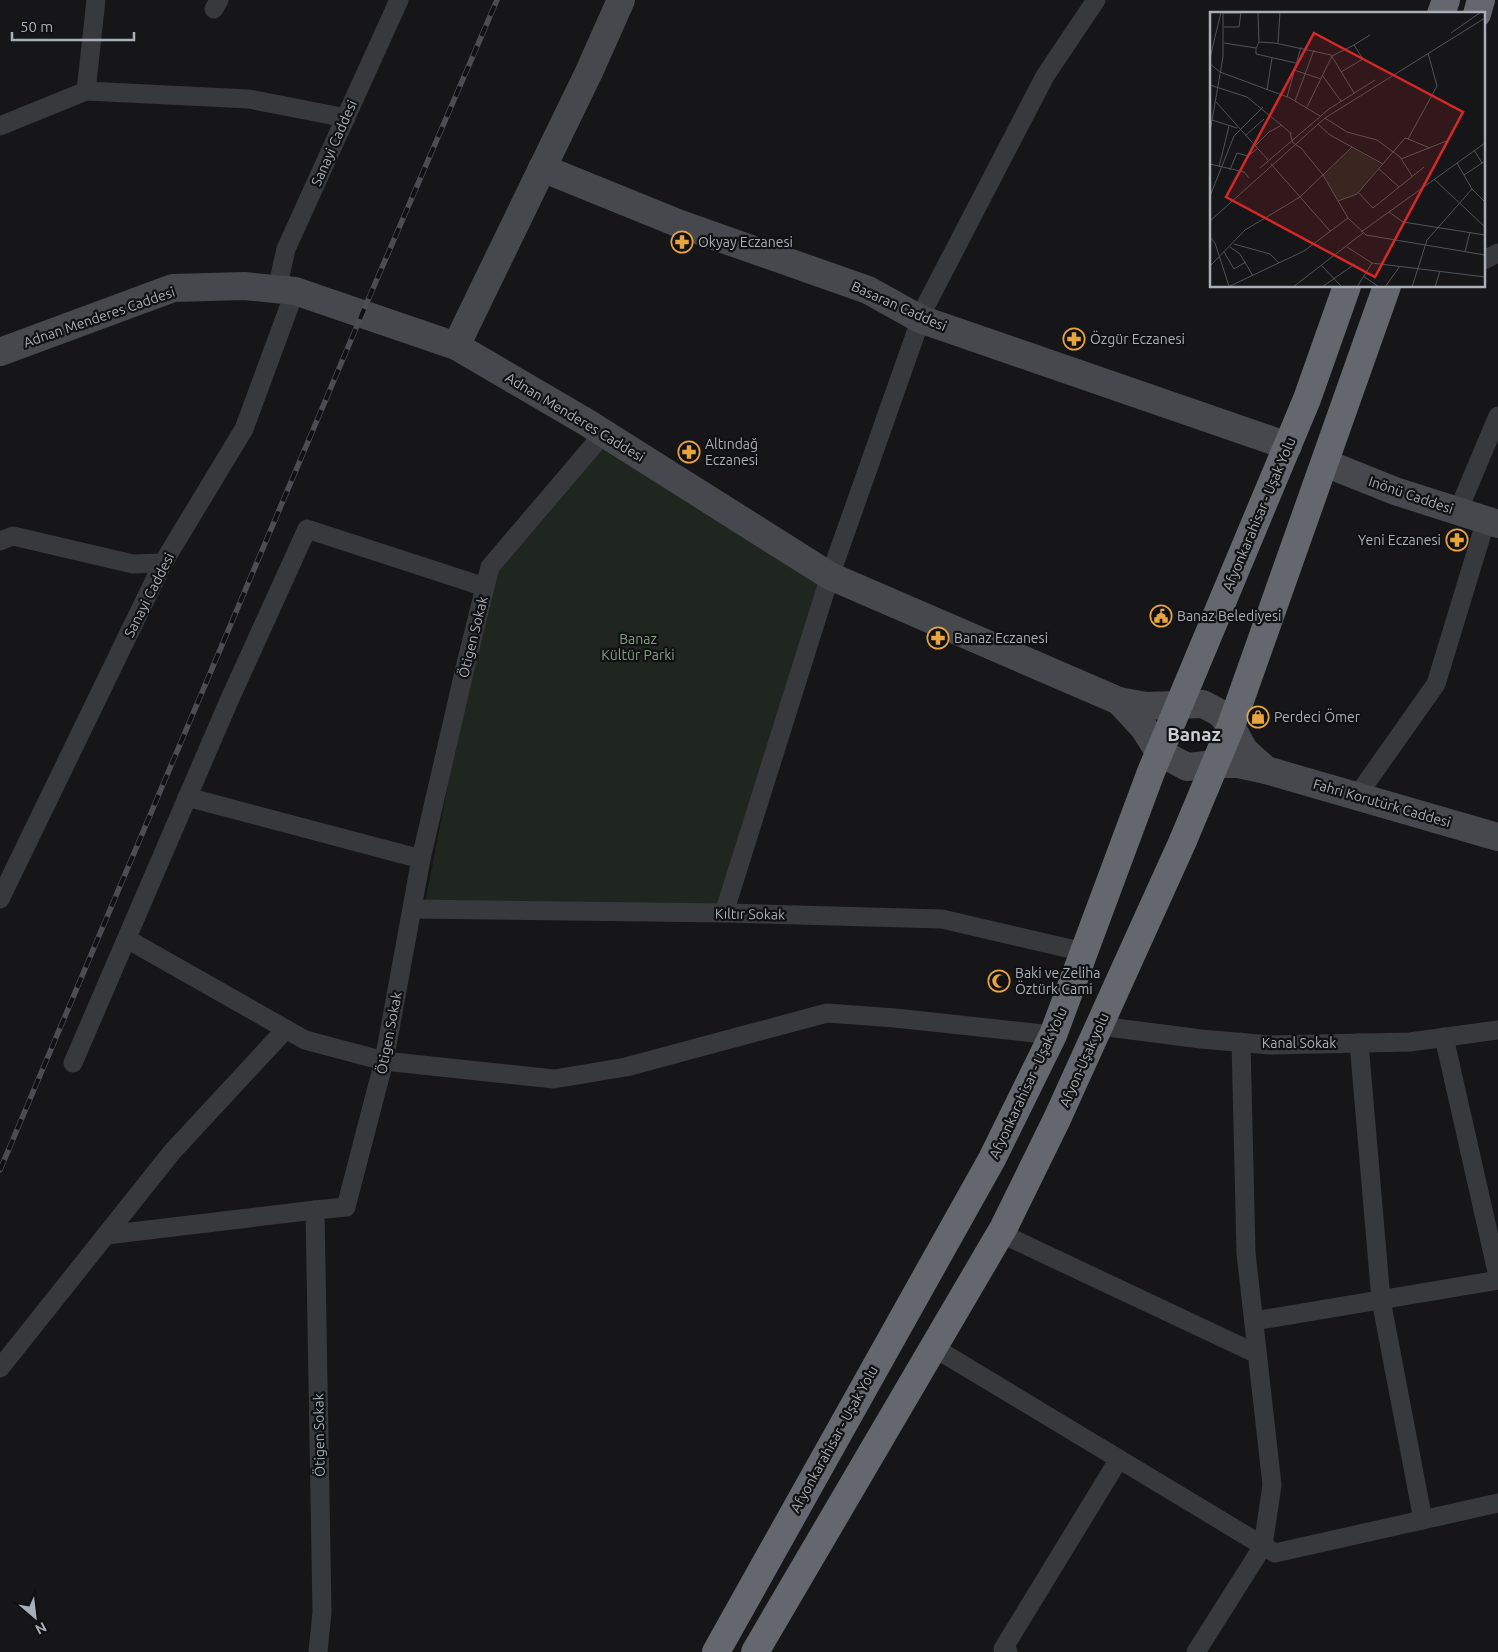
<svg xmlns="http://www.w3.org/2000/svg" width="1498" height="1652" viewBox="0 0 1498 1652" font-family="Ubuntu,sans-serif">
<style>
.green{fill:#1e261f}
.lines{fill:none;stroke-linecap:round;stroke-linejoin:round}
.street{stroke:#37393d;stroke-width:19}
.secondary{stroke:#46484d;stroke-width:28}
.highway{stroke:#64676d;stroke-width:28}
.rail-casing{stroke:#4b4d52;stroke-width:5.5}
.rail{stroke:#111113;stroke-width:4;stroke-dasharray:11;stroke-linecap:butt}
.labels{text-anchor:middle;dominant-baseline:central;stroke-width:4.5;stroke-linejoin:round;paint-order:stroke}
.street-label{font-size:14px;fill:#a9aeb7;stroke:#111113}
.poi-label{font-size:14px;fill:#a9aeb7;stroke:#111113;text-anchor:start}
.park-label{font-size:14px;fill:#81a181;stroke:#111113}
.district-label{font-size:19px;font-weight:bold;fill:#cacdd3;stroke:#111113}
.inset-road{fill:none;stroke:#515358;stroke-width:1}
.view{fill:#d62828;fill-opacity:0.15;stroke:#d62828;stroke-width:2.5}
.inset-edge{fill:none;stroke:#a9aeb7;stroke-width:2.5}
</style>
<rect width="100%" height="100%" fill="#161618"/>
<!-- green -->
<path class="green" d="M 604,433 L 830,576 L 720,913 L 424,909 L 490,567 Z"/>
<g class="lines">
<!-- street -->
<g class="street">
<path d="M 214,9 L 219,0"/>
<path d="M 86,91 L 96,0"/>
<path d="M 0,126 L 86,91 L 249,99 L 346,118"/>
<path d="M 1484,260 L 1498,253"/>
<path d="M 277,289 L 286,249 L 399,0"/>
<path d="M 1458,511 L 1498,416"/>
<path d="M 0,541 L 13,536 L 133,564 L 163,563"/>
<path d="M 1357,796 L 1436,684 L 1486,520"/>
<path d="M 187,797 L 421,859"/>
<path d="M 0,899 L 163,563 L 244,429 L 295,291"/>
<path d="M 412,909 L 724,913 L 942,919 L 1084,952"/>
<path d="M 724,913 L 830,576 L 925,307 L 1045,76 L 1096,0"/>
<path d="M 127,939 L 305,1040 L 384,1061 L 554,1079 L 626,1067 L 827,1013 L 895,1018 L 1053,1035"/>
<path d="M 1100,1026 L 1201,1039 L 1270,1045 L 1410,1042 L 1498,1030"/>
<path d="M 1444,1037 L 1498,1276"/>
<path d="M 1359,1043 L 1381,1300 L 1423,1520"/>
<path d="M 73,1063 L 228,703 L 307,529 L 485,587"/>
<path d="M 1000,1233 L 1257,1354"/>
<path d="M 106,1235 L 315,1210"/>
<path d="M 1254,1321 L 1498,1280"/>
<path d="M 933,1347 L 1275,1553 L 1498,1503"/>
<path d="M 0,1368 L 172,1152 L 286,1029"/>
<path d="M 318,1652 L 322,1612 L 315,1210 L 346,1207 L 384,1061 L 421,859 L 465,668 L 490,567 L 604,433"/>
<path d="M 1008,1652 L 1003,1649 L 1119,1459"/>
<path d="M 1196,1652 L 1263,1546 L 1272,1485 L 1246,1253 L 1241,1042"/>
</g>
<!-- secondary -->
<g class="secondary">
<path d="M 542,168 L 680,224 L 868,290 L 920,319 L 1288,446"/>
<path d="M 456,346 L 589,72 L 621,0"/>
<path d="M 0,352 L 173,288 L 244,286 L 295,291 L 456,346 L 586,422 L 830,576 L 1119,701 L 1146,706 L 1203,704 L 1220,713 L 1231,726 L 1244,750 L 1266,770"/>
<path d="M 1325,463 L 1395,491 L 1498,524"/>
<path d="M 1119,701 L 1144,728 L 1159,752 L 1187,767 L 1216,764 L 1238,764 L 1266,770 L 1498,837"/>
</g>
<!-- highway -->
<g class="highway">
<path d="M 1441,14 L 1446,0"/>
<path d="M 1477,14 L 1481,0"/>
<path d="M 716,1652 L 992,1159 L 1053,1035 L 1151,772 L 1307,399 L 1347,286"/>
<path d="M 755,1652 L 1004,1227 L 1057,1119 L 1182,843 L 1231,726 L 1387,286"/>
</g>
<!-- rail casing -->
<g class="rail-casing">
<path id="rail" d="M 0,1170 L 362,314 L 497,0"/>
</g>
<!-- rail -->
<use href="#rail" class="rail"/>
</g>
<!-- icons -->
<defs>
<g id="pharmacy-ring" transform="scale(1.125)"><circle r="9.5" fill="#111113" stroke="#e7a43f" stroke-width="1.5"/><path d="M-2-6h4v4h4v4h-4v4h-4v-4h-4v-4h4Z" fill="#e7a43f"/></g>
<g id="civic-ring" transform="scale(1.125)"><circle r="9.5" fill="#111113" stroke="#e7a43f" stroke-width="1.5"/><path d="M-.6-6.5H3V-4.5H.6V-3L4-1V1h2V6H-6V1h2V-1L-.6-3ZM-1.2 2.5V6h2.4V2.5Z" fill="#e7a43f"/></g>
<g id="shop-ring" transform="scale(1.125)"><circle r="9.5" fill="#111113" stroke="#e7a43f" stroke-width="1.5"/><path d="M-5-2.5h2.3a2.7 3.5 0 0 1 5.4 0H5L5.5 6h-11ZM-1.5-2.5h3a1.5 2.3 0 0 0-3 0Z" fill="#e7a43f"/></g>
<g id="mosque-ring" transform="scale(1.125)"><circle r="9.5" fill="#111113" stroke="#e7a43f" stroke-width="1.5"/><path d="M3.5-4.9A6 6 0 1 0 3.5 4.9A5 5 0 1 1 3.5-4.9Z" fill="#e7a43f"/></g>
</defs>
<g fill-rule="evenodd">
<use href="#pharmacy-ring" x="682" y="242"/>
<use href="#pharmacy-ring" x="1074" y="339"/>
<use href="#pharmacy-ring" x="689" y="452"/>
<use href="#pharmacy-ring" x="1457" y="540"/>
<use href="#civic-ring" x="1161" y="616"/>
<use href="#pharmacy-ring" x="938" y="638"/>
<use href="#shop-ring" x="1258" y="717"/>
<use href="#mosque-ring" x="999" y="981"/>
</g>
<g class="labels">
<!-- street labels -->
<g class="street-label">
<text transform="translate(334 143) rotate(-66)">Sanayi Caddesi</text>
<text transform="translate(899 306) rotate(24)">Basaran Caddesi</text>
<text transform="translate(99 317) rotate(-19)">Adnan Menderes Caddesi</text>
<text transform="translate(575 417) rotate(31)">Adnan Menderes Caddesi</text>
<text transform="translate(1411 495) rotate(19)">Inönü Caddesi</text>
<text transform="translate(1259 514) rotate(-67)">Afyonkarahisar - Uşak Yolu</text>
<text transform="translate(149 595) rotate(-63)">Sanayi Caddesi</text>
<text transform="translate(473 637) rotate(-76)">Ötigen Sokak</text>
<text transform="translate(1382 803) rotate(16)">Fahri Korutürk Caddesi</text>
<text transform="translate(750 914) rotate(1)">Kıltır Sokak</text>
<text transform="translate(389 1033) rotate(-79)">Ötigen Sokak</text>
<text x="1299" y="1043">Kanal Sokak</text>
<text transform="translate(1084 1060) rotate(-66)">Afyon-Uşak yolu</text>
<text transform="translate(1028 1083) rotate(-65)">Afyonkarahisar - Uşak Yolu</text>
<text transform="translate(319 1435) rotate(-91)">Ötigen Sokak</text>
<text transform="translate(834 1439) rotate(-61)">Afyonkarahisar - Uşak Yolu</text>
</g>
<!-- poi labels -->
<g class="poi-label">
<text x="698" y="242">Okyay Eczanesi</text>
<text x="1090" y="339">Özgür Eczanesi</text>
<text x="705" y="444">Altındağ<tspan x="705" dy="16">Eczanesi</tspan></text>
<text x="1441" y="540" text-anchor="end">Yeni Eczanesi</text>
<text x="1177" y="616">Banaz Belediyesi</text>
<text x="954" y="638">Banaz Eczanesi</text>
<text x="1274" y="717">Perdeci Ömer</text>
<text x="1015" y="973">Baki ve Zeliha<tspan x="1015" dy="16">Öztürk Cami</tspan></text>
</g>
<!-- park labels -->
<g class="park-label">
<text x="638" y="639">Banaz<tspan x="638" dy="16">Kültür Parki</tspan></text>
</g>
<!-- district labels -->
<g class="district-label">
<text x="1194" y="734">Banaz</text>
</g>
</g>
<!-- overview -->
<g transform="translate(1210 12)">
<rect width="275" height="275" fill="#161618"/>
<path d="M 142,136 L 171,152 L 147,182 L 128,189 L 113,163 Z" fill="#1e261f"/>
<path class="inset-road" d="M 48,0 L 49,30M 13,1 L 31,1M 14,15 L 29,15 L 31,0M 241,21 L 271,0M 14,31 L 46,36 L 49,30 L 65,31 L 121,43 L 144,81M 68,31 L 70,0M 46,36 L 46,42 L 86,51M 0,46 L 11,0M 0,52 L 10,60 L 80,86 L 110,104M 84,58 L 111,67M 131,60 L 153,47 L 144,33 L 160,23M 112,63 L 131,89M 0,73 L 37,85 L 82,122M 57,78 L 62,46M 77,85 L 91,35M 85,89 L 104,38M 6,90 L 58,148M 97,95 L 122,44 L 144,33M 115,106 L 137,120 L 167,128 L 190,145 L 202,164M 2,108 L 27,116M 108,112 L 120,123 L 173,152M 0,120 L 13,45 L 13,0M 80,121 L 83,131 L 91,136 L 113,163 L 138,206 L 156,223 L 275,243M 35,124 L 54,107M 198,127 L 220,136M 45,134 L 59,120 L 72,113M 264,138 L 272,151M 191,147 L 239,128M 247,151 L 262,177 L 275,190M 0,152 L 34,160 L 39,166M 61,152 L 120,219M 9,155 L 19,114M 50,156 L 119,97 L 165,68M 169,157 L 189,175M 20,158 L 27,141 L 38,144 L 47,137M 254,163 L 275,149M 224,167 L 275,215M 148,180 L 163,196 L 214,155M 0,184 L 24,124 L 53,95M 128,189 L 147,182 L 195,126 L 198,127 L 227,74 L 218,41M 179,200 L 193,210 L 275,223M 0,209 L 115,106 L 275,6M 151,220 L 275,131M 0,225 L 5,231 L 19,274M 24,232 L 60,242 L 69,251M 20,235 L 30,242 L 43,264M 137,235 L 162,251 L 275,265M 14,240 L 24,257 L 36,250M 255,240 L 260,220M 0,254 L 35,218 L 90,185 L 142,135M 112,254 L 132,275M 153,264 L 169,275M 18,275 L 94,239 L 138,206M 83,275 L 153,221M 112,275 L 145,252M 147,275 L 162,251M 175,275 L 190,254M 202,275 L 217,228 L 262,177M 225,275 L 230,259"/>
<path class="view" d="M 104,21 L 253,100 L 165,265 L 16,185 Z"/>
<rect width="275" height="275" class="inset-edge"/>
</g>
<!-- north arrow -->
<g transform="translate(35 1617) rotate(152)" stroke="#111113" stroke-width="4" paint-order="stroke">
<path d="M0-4L9 19L0 12L-9 19Z" fill="#a9aeb7"/>
<text y="-8" font-size="14" font-weight="bold" text-anchor="middle" fill="#a9aeb7">N</text>
</g>
<!-- scale -->
<path d="M12 32v8h122v-8" fill="none" stroke="#a9aeb7" stroke-width="2.5"/>
<text x="20" y="32" font-size="15" fill="#a9aeb7" stroke="#111113" stroke-width="4" paint-order="stroke">50 m</text>
</svg>
